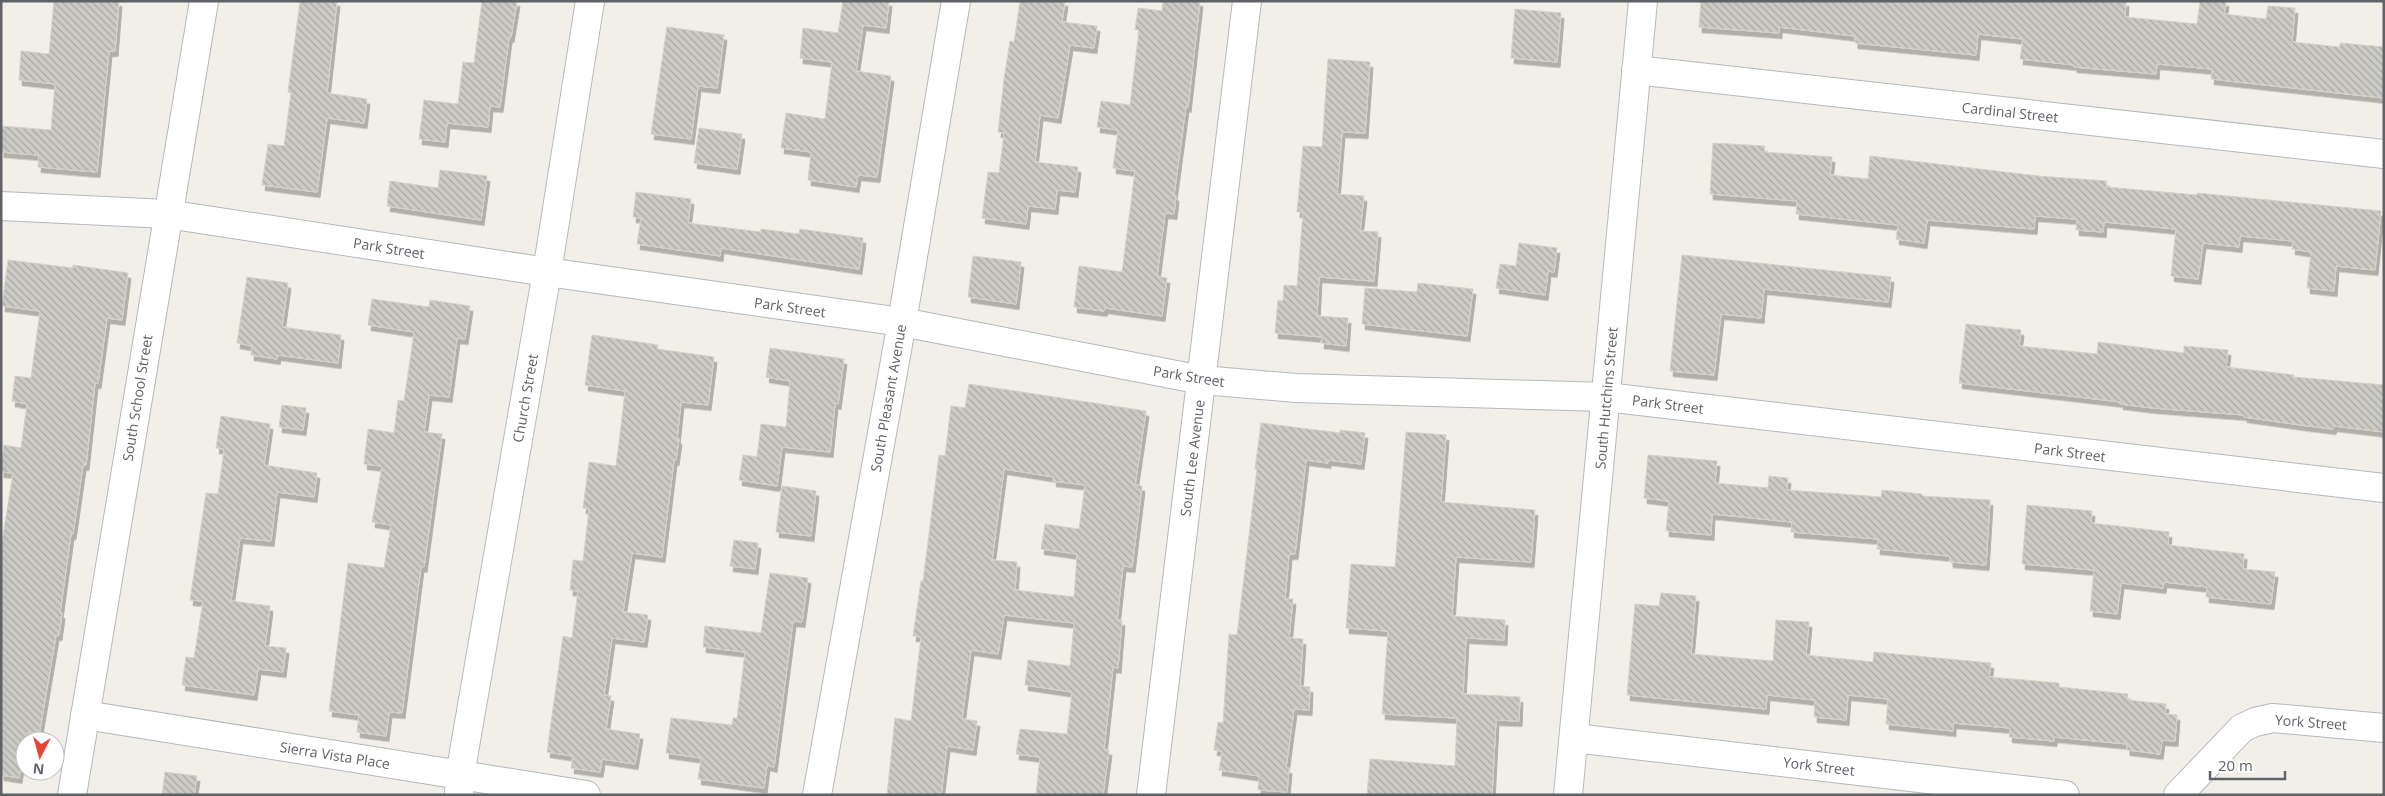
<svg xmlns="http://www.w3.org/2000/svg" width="2385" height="796" viewBox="0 0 2385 796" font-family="'Open Sans',sans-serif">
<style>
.building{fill:url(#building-back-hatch);stroke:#d6d1c6;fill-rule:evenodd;filter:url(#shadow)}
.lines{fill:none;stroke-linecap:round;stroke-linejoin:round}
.street-casing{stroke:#b5b8bc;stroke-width:30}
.secondary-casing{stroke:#b6babf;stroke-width:30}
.street{stroke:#fff;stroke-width:28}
.secondary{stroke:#fff;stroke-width:28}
.labels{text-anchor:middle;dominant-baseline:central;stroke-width:4.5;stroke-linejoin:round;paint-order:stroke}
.street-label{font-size:14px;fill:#5f6368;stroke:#fff}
</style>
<defs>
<pattern id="building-back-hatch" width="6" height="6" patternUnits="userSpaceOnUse" patternTransform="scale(1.25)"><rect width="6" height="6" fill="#cccac5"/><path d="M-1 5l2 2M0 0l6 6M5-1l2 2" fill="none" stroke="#a9a8a4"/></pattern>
<filter id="shadow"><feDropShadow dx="3" dy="5.5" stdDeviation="0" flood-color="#0004"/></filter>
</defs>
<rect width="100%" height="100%" fill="#f1efe8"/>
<!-- building -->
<g class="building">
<path d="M 54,1 L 119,1 L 115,51 L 109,51 L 97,172 L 38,167 L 39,155 L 1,152 L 1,126 L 51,130 L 55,84 L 19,80 L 21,51 L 49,54 Z"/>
<path d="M 300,1 L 337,1 L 327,93 L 367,99 L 364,123 L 327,118 L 317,192 L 262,185 L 268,144 L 284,146 L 291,93 L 288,92 Z"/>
<path d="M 482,1 L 517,1 L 511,37 L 509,37 L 500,107 L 490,106 L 488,127 L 447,123 L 445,142 L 419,139 L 424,100 L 458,104 L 463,62 L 474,63 Z"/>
<path d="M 843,1 L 889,1 L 886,28 L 863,25 L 856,71 L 891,76 L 877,177 L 858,175 L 856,187 L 808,180 L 811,152 L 781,148 L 786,113 L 825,119 L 832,62 L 800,58 L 803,28 L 838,33 Z"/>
<path d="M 1020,1 L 1065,1 L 1062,22 L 1097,26 L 1094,48 L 1070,45 L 1058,118 L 1040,115 L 1035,162 L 1078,167 L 1075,192 L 1057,190 L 1055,209 L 1028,206 L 1026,224 L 982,218 L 988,172 L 999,173 L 1004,133 L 998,132 L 1004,79 L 1010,41 L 1014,42 Z"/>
<path d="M 1163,1 L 1200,1 L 1188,107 L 1186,106 L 1174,195 L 1176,196 L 1174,214 L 1165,213 L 1157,276 L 1167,278 L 1162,316 L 1105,308 L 1104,311 L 1074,307 L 1079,266 L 1122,272 L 1135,171 L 1113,168 L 1118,130 L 1097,127 L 1101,101 L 1130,105 L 1139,30 L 1135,30 L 1138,8 L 1162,11 Z"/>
<path d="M 1701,1 L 2126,1 L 2125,17 L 2197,24 L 2200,1 L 2226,1 L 2224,14 L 2266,19 L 2268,6 L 2295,8 L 2292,42 L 2340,47 L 2340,43 L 2384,47 L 2384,98 L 2211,79 L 2212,69 L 2157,64 L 2156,74 L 2074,67 L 2074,65 L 2020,59 L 2023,39 L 1978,34 L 1976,55 L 1855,43 L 1855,36 L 1779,27 L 1779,33 L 1699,27 Z"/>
<path d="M 1515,9 L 1561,13 L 1557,62 L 1511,58 Z"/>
<path d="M 667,27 L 724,35 L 717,88 L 698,86 L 691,139 L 651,134 Z"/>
<path d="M 1328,59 L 1370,62 L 1365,133 L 1342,132 L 1337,194 L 1364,196 L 1360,231 L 1378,232 L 1374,281 L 1319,277 L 1317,316 L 1348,318 L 1346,346 L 1321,343 L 1322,337 L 1275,333 L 1278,300 L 1283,301 L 1284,285 L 1297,286 L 1303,212 L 1297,212 L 1303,146 L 1322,147 Z"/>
<path d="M 699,128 L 742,134 L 737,169 L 694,163 Z"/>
<path d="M 1713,143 L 1765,146 L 1764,152 L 1832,157 L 1830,175 L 1868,179 L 1870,156 L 2038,176 L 2107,181 L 2106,187 L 2197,195 L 2197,193 L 2381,211 L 2375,270 L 2336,266 L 2334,291 L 2307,288 L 2311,252 L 2292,249 L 2293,241 L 2240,236 L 2239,247 L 2203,243 L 2198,279 L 2171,276 L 2176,229 L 2104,222 L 2103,232 L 2076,230 L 2077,219 L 2035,216 L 2034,229 L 1927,220 L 1924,243 L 1896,239 L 1898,225 L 1796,214 L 1797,201 L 1710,194 Z"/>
<path d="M 440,170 L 487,176 L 481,220 L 387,206 L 390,181 L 438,188 Z"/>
<path d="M 636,192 L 691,199 L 688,223 L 761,232 L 761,229 L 799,234 L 800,229 L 863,238 L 859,269 L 721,248 L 720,256 L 637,244 L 641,218 L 633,217 Z"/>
<path d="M 1519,243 L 1557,248 L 1554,272 L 1548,271 L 1545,295 L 1496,288 L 1500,264 L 1516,266 Z"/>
<path d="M 1682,255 L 1891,277 L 1888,302 L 1764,289 L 1761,318 L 1721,314 L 1714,375 L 1670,371 Z"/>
<path d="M 973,256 L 1021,262 L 1016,304 L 968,297 Z"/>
<path d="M 8,260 L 73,268 L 73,265 L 128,273 L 122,320 L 107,318 L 98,383 L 95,383 L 86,465 L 83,465 L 73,534 L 71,534 L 60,613 L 62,613 L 59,635 L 56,635 L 39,735 L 26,733 L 19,778 L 1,775 L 1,548 L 13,473 L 1,472 L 1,466 L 4,445 L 21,448 L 27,404 L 12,401 L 15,376 L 31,378 L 40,311 L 2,306 Z"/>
<path d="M 247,277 L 288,283 L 282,327 L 341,335 L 338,363 L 278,355 L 277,359 L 251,355 L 252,346 L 237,343 Z"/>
<path d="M 1418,283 L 1473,289 L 1467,336 L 1362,324 L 1365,288 L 1417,292 Z"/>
<path d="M 372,299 L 429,307 L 430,300 L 470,306 L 465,339 L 457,338 L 449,397 L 429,395 L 424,432 L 442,434 L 424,567 L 421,566 L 402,713 L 389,712 L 386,736 L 357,732 L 359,715 L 329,711 L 348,563 L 384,568 L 391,525 L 372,522 L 382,466 L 364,464 L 368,429 L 394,433 L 398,400 L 404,401 L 414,332 L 368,325 Z"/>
<path d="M 1966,324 L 2021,330 L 2019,346 L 2097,354 L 2098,342 L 2184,353 L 2184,346 L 2228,350 L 2226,367 L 2294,375 L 2294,377 L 2384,385 L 2384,432 L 2334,426 L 2333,429 L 2308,426 L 2244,417 L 2244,415 L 2153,408 L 2120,404 L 2121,402 L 1959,383 Z"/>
<path d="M 592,335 L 658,345 L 657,349 L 714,357 L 708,405 L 681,402 L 677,439 L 679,439 L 676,460 L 674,460 L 662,557 L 632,553 L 623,612 L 648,615 L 644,642 L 612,638 L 604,695 L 611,696 L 606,729 L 640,734 L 635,764 L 602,759 L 600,772 L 571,768 L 573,756 L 547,752 L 563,636 L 572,638 L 578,591 L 570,590 L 573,560 L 583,561 L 589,509 L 583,508 L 589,462 L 616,466 L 621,426 L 625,391 L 585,385 Z"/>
<path d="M 770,348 L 844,359 L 838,404 L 835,403 L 830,452 L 782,447 L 777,486 L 739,480 L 743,455 L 757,457 L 761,424 L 786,427 L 790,381 L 766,377 Z"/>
<path d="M 969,384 L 1146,411 L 1135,485 L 1142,486 L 1132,567 L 1123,566 L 1117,620 L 1122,620 L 1118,668 L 1113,667 L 1104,749 L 1109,750 L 1103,795 L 1036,795 L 1040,757 L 1016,754 L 1020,729 L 1067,734 L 1072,692 L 1025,685 L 1028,660 L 1070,666 L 1074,623 L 1004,615 L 998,654 L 971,650 L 962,719 L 977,721 L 973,750 L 947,746 L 941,795 L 887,795 L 895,718 L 911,721 L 921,637 L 913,636 L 921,581 L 923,581 L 939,455 L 945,456 L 951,406 L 965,408 ZM 1004,469 L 1054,477 L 1053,481 L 1085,485 L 1079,529 L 1045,524 L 1041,549 L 1077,554 L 1074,597 L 1015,590 L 1017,562 L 992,560 Z"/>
<path d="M 282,405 L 306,408 L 303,430 L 279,427 Z"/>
<path d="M 221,416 L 270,424 L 264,465 L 317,473 L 314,497 L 277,492 L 271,541 L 240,538 L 231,601 L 270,606 L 265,646 L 286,648 L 283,672 L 258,669 L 254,695 L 182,685 L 186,657 L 194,658 L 203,601 L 190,600 L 206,493 L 218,494 L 224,449 L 216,448 Z"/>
<path d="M 1261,423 L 1340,433 L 1340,430 L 1365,433 L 1361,464 L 1328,460 L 1328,463 L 1306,460 L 1295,554 L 1289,554 L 1285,599 L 1293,599 L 1289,638 L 1303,639 L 1300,686 L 1310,687 L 1309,710 L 1294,709 L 1286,768 L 1289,768 L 1287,792 L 1258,790 L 1259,776 L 1219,770 L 1222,751 L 1214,750 L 1218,722 L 1223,723 L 1229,634 L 1237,635 L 1257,469 L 1255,469 Z"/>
<path d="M 1406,432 L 1446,435 L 1441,502 L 1535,510 L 1531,562 L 1456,557 L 1452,616 L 1505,620 L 1504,640 L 1466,638 L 1463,694 L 1520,697 L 1519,721 L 1496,720 L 1492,795 L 1367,795 L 1370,759 L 1455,766 L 1457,718 L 1382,714 L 1388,631 L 1346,628 L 1351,564 L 1395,567 Z"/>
<path d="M 1648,455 L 1717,461 L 1715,483 L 1768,488 L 1769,476 L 1788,478 L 1787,490 L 1881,497 L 1882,490 L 1922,494 L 1922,496 L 1990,500 L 1986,565 L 1950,562 L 1950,556 L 1877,549 L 1878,539 L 1791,532 L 1792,522 L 1712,514 L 1711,535 L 1666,531 L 1669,501 L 1644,498 Z"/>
<path d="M 782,486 L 816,491 L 811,536 L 776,532 Z"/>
<path d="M 2027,505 L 2092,511 L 2091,523 L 2169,532 L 2168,545 L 2244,554 L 2243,569 L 2275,572 L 2271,604 L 2206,597 L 2207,587 L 2164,582 L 2163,588 L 2121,583 L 2117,614 L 2090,611 L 2094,570 L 2022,564 Z"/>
<path d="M 734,540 L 758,543 L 755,569 L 730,566 Z"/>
<path d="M 770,573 L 808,578 L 802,622 L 793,621 L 774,767 L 767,765 L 764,788 L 698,779 L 701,758 L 666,753 L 671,718 L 732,725 L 733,718 L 737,718 L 745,652 L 703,647 L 705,626 L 761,633 Z"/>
<path d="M 1661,593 L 1696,596 L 1691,654 L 1773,661 L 1776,620 L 1809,622 L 1806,655 L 1873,662 L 1874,652 L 1991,663 L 1989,677 L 2059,683 L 2059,687 L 2128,694 L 2127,700 L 2166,704 L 2165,714 L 2177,715 L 2175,741 L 2162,740 L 2160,754 L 2127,750 L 2127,744 L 2054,737 L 2054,741 L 2009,737 L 2010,728 L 1953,723 L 1953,731 L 1886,724 L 1888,699 L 1848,695 L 1846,720 L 1814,717 L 1815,700 L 1767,695 L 1766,709 L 1627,695 L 1635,604 L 1659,606 Z"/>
<path d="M 165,772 L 197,776 L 194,795 L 162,795 Z"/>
</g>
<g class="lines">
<!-- street casing -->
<g class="street-casing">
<g id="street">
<path d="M 1636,70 L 2384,154"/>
<path d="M 1,206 L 167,214 L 547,272 L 902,322 L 1202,380 L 1296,388 L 1606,397 L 2384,488"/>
<path d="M 85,715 L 586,795"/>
<path d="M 1574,738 L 2065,795"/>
<path d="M 72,795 L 204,1"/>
<path d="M 817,795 L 902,322 L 956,1"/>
<path d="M 1151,795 L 1247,1"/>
<path d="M 2178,795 L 2242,728 L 2255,722 L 2273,718 L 2384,728"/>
</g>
</g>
<!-- secondary casing -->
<g class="secondary-casing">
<g id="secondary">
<path d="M 459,795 L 460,775 L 547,272 L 590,1"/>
<path d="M 1568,795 L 1643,1"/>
</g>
</g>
<!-- street -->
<use href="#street" class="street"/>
<!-- secondary -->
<use href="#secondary" class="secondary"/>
</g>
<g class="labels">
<!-- street labels -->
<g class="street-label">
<text transform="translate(2010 112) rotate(6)">Cardinal Street</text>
<text transform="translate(389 248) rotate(9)">Park Street</text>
<text transform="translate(790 307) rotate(8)">Park Street</text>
<text transform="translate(1189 376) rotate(9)">Park Street</text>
<text transform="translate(137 398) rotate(-81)">South School Street</text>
<text transform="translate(525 398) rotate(-80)">Church Street</text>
<text transform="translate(888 398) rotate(-80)">South Pleasant Avenue</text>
<text transform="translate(1606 398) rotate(-85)">South Hutchins Street</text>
<text transform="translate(1668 404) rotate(7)">Park Street</text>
<text transform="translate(2070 452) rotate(7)">Park Street</text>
<text transform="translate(1192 458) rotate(-83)">South Lee Avenue</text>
<text transform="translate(2311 722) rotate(4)">York Street</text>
<text transform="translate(335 755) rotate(9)">Sierra Vista Place</text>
<text transform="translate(1819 766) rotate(7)">York Street</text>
</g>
</g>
<!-- border -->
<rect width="2385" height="796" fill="none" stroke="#5f6368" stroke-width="5"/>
<!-- north arrow -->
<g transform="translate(40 756) rotate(186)"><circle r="24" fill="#ffffff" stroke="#bfc1c3"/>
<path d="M0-4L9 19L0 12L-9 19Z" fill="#ea4335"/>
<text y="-8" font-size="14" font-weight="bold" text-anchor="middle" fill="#5f6368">N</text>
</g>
<!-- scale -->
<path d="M2210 771v8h75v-8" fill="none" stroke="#5f6368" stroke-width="2.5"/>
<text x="2218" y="771" font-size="15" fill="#5f6368" stroke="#ffffff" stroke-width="4" paint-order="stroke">20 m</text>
</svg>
